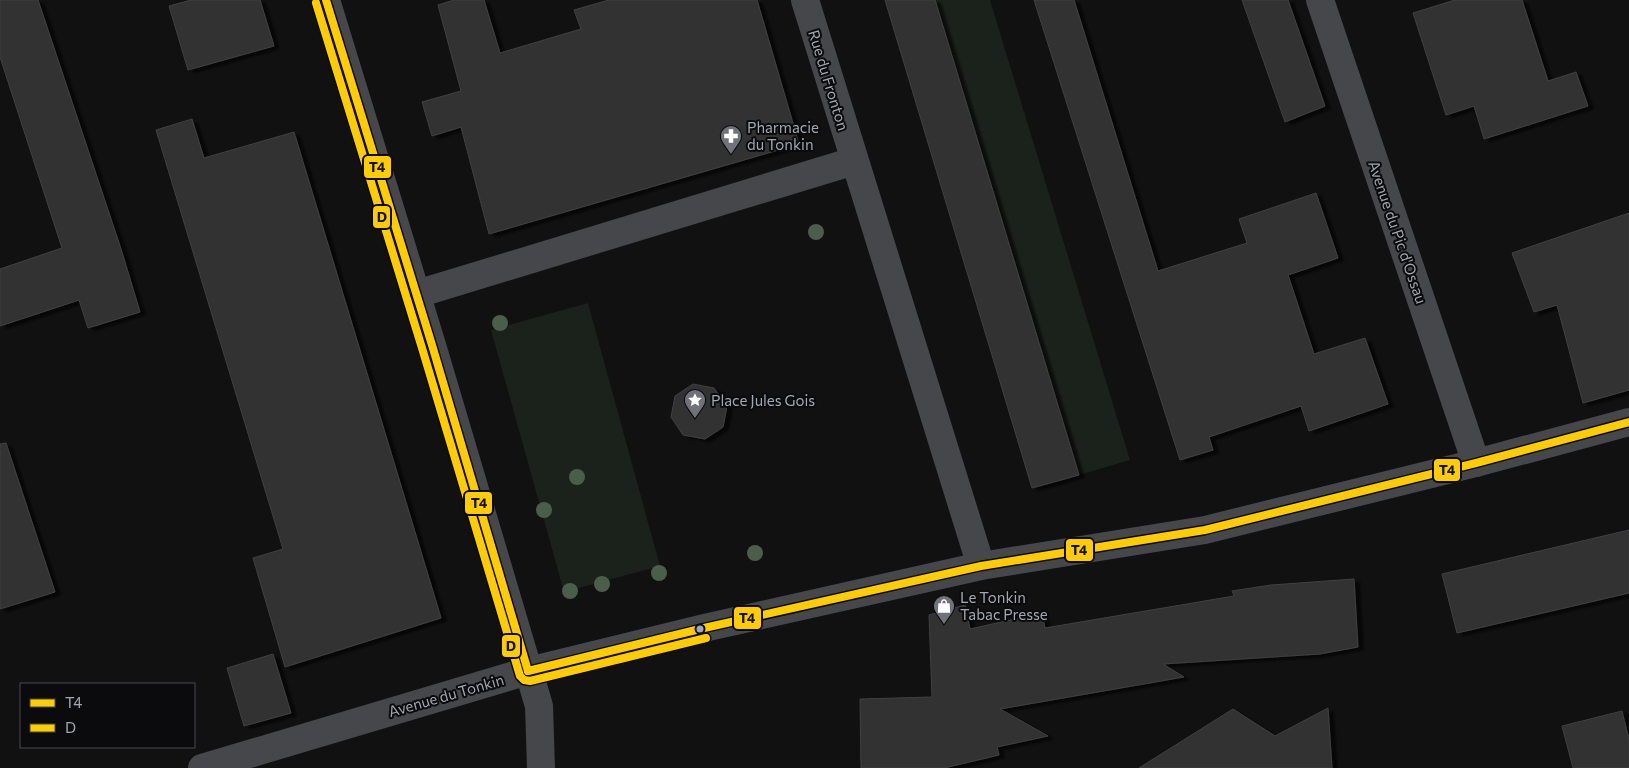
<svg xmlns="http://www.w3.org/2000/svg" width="1629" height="768" viewBox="0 0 1629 768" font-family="Commissioner,sans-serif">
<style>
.green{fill:#1b211b}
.building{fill:#313133;stroke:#404144;filter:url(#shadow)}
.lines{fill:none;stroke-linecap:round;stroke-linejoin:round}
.minor{stroke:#45474a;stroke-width:28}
.bus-1-casing{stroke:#0b0b0d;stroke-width:11}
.bus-2-casing{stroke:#0b0b0d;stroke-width:11}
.bus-1{stroke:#fc0;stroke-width:8}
.bus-2{stroke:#fc0;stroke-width:8}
.tree{fill:#4b5d4b}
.bus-dot{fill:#a2a8b1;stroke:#0b0b0d;stroke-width:2}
.labels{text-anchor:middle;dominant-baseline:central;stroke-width:4;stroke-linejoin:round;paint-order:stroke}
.street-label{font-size:15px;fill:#a2a8b1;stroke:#0b0b0d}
.poi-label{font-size:15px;fill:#a2a8b1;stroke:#0b0b0d;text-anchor:start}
.line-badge{stroke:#0b0b0d;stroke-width:2}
.pale-badge-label{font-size:14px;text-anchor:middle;font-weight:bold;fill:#111}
</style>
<defs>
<filter id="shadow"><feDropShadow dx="5.5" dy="3" stdDeviation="1" flood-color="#0009"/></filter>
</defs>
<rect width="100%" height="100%" fill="#111"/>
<!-- green -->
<g class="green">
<path d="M 935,0 L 990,0 L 1130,460 L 1079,475 Z"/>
<path d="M 588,303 L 660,566 L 564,592 L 491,330 Z"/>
</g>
<!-- building -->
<g class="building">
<path d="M 0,0 L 38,0 L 121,249 L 140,312 L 88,328 L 79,300 L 0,326 L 0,269 L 62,248 L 0,57 Z"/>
<path d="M 191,0 L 260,0 L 274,46 L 188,70 L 169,6 Z"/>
<path d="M 454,0 L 484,0 L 500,53 L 581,29 L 574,10 L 609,0 L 757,0 L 799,144 L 489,234 L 461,127 L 432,136 L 422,102 L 461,91 L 438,5 Z"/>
<path d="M 885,0 L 935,0 L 1079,475 L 1032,488 Z"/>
<path d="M 1034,0 L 1074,0 L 1158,271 L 1247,243 L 1239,219 L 1316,193 L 1338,258 L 1288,275 L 1314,354 L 1365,338 L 1388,404 L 1309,431 L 1301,406 L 1209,437 L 1213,450 L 1180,460 Z"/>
<path d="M 1242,0 L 1288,0 L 1325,106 L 1285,122 Z"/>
<path d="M 1455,0 L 1522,0 L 1548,81 L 1576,72 L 1588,106 L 1484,139 L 1474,106 L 1446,115 L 1413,13 Z"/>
<path d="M 192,119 L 204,158 L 294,132 L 441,618 L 285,667 L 253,558 L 283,549 L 156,130 Z"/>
<path d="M 1629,213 L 1629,390 L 1583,403 L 1557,305 L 1534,312 L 1512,253 Z"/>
<path d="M 693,384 L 714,388 L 727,406 L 723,427 L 705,439 L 683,435 L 671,417 L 675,396 Z"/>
<path d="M 6,443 L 55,592 L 0,609 L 0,444 Z"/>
<path d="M 1629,530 L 1629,593 L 1457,633 L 1442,574 Z"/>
<path d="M 1354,579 L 1358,647 L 1320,654 L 1163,664 L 1184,677 L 1000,709 L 1048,736 L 997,747 L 999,755 L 944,768 L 861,768 L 860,699 L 932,697 L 929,615 L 965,605 L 970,629 L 1042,613 L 1045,628 L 1234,596 L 1232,591 L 1271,585 Z"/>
<path d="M 273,654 L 291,713 L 244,726 L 227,668 Z"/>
<path d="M 1328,708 L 1332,768 L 1139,768 L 1233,709 L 1275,736 Z"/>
<path d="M 1622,711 L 1629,740 L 1629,768 L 1573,768 L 1562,726 Z"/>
</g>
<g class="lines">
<!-- minor -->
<g class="minor">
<path d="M 326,0 L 432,345 L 539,706 L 541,768"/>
<path d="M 805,0 L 981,566"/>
<path d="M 1320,0 L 1476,463"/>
<path d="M 417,294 L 854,161"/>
<path d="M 202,768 L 528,671 L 704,628 L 981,566 L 1205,530 L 1476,463 L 1629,422"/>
</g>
<!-- bus-1 casing -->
<g class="bus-1-casing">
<g id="bus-1">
<path d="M 326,0 L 432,345 L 528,671"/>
<path d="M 528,671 L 704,628 L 981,566 L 1205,530 L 1476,463 L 1629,422"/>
</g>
</g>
<!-- bus-2 casing -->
<g class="bus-2-casing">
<path id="bus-2" d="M 316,3 L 422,348 L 520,676 L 524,680 L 530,681 L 706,638"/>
</g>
<!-- bus-1 -->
<use href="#bus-1" class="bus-1"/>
<!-- bus-2 -->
<use href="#bus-2" class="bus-2"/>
</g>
<!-- trees -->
<g class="tree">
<circle cx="816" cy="232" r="8"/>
<circle cx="500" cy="323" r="8"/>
<circle cx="577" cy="477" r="8"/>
<circle cx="544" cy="510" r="8"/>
<circle cx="755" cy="553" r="8"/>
<circle cx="659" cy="573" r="8"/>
<circle cx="602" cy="584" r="8"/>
<circle cx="570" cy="591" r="8"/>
</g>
<!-- icons -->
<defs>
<g id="pharmacy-pin" transform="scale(1.125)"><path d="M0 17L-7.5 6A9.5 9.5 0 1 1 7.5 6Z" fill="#6f7379" stroke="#0b0b0d"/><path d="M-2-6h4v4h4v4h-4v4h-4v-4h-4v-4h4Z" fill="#fff"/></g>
<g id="sight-pin" transform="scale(1.125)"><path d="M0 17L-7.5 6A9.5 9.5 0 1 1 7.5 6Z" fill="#6f7379" stroke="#0b0b0d"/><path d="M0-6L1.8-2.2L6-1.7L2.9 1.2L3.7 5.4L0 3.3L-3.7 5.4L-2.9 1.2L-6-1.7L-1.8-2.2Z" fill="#fff"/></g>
<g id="shop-pin" transform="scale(1.125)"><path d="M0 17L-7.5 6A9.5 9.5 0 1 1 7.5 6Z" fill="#6f7379" stroke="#0b0b0d"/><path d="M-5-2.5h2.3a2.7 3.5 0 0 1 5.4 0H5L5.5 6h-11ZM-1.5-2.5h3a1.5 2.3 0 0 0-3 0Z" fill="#fff"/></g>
</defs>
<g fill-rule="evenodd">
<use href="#pharmacy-pin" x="731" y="136"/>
<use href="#sight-pin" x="695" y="400"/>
<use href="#shop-pin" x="944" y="606"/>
</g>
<!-- markers -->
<circle class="bus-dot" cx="700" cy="629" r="4.5"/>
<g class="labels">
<!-- street labels -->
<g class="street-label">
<text transform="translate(829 80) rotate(73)">Rue du Fronton</text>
<text transform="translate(1398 232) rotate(71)">Avenue du Pic d'Ossau</text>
<text transform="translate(446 695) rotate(-16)">Avenue du Tonkin</text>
</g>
<!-- poi labels -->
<g class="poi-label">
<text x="747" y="127">Pharmacie<tspan x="747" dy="17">du Tonkin</tspan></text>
<text x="711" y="400">Place Jules Gois</text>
<text x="960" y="597">Le Tonkin<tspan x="960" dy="17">Tabac Presse</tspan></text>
</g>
</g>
<g class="line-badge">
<rect x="363" y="155" width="29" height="24" rx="5" fill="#fc0"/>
<rect x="372" y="205" width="19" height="24" rx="5" fill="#fc0"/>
<rect x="1433" y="458" width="28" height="24" rx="5" fill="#fc0"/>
<rect x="464" y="491" width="29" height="24" rx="5" fill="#fc0"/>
<rect x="1065" y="538" width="29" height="24" rx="5" fill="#fc0"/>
<rect x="733" y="606" width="29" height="24" rx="5" fill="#fc0"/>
<rect x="501" y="634" width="20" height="24" rx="5" fill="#fc0"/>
</g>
<g class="pale-badge-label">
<text x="377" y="172">T4</text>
<text x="382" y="222">D</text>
<text x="1447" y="475">T4</text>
<text x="479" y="508">T4</text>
<text x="1079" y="555">T4</text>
<text x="747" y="623">T4</text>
<text x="511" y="651">D</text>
</g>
<!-- legend -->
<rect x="20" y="683" width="175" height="65" fill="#0b0b0d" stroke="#474a4f"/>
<rect x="30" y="699" width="25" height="8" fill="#ffcc00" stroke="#474a4f"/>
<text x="65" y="708" font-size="15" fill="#a2a8b1">T4</text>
<rect x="30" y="724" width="25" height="8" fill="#ffcc00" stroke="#474a4f"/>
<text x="65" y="733" font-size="15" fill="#a2a8b1">D</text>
</svg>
